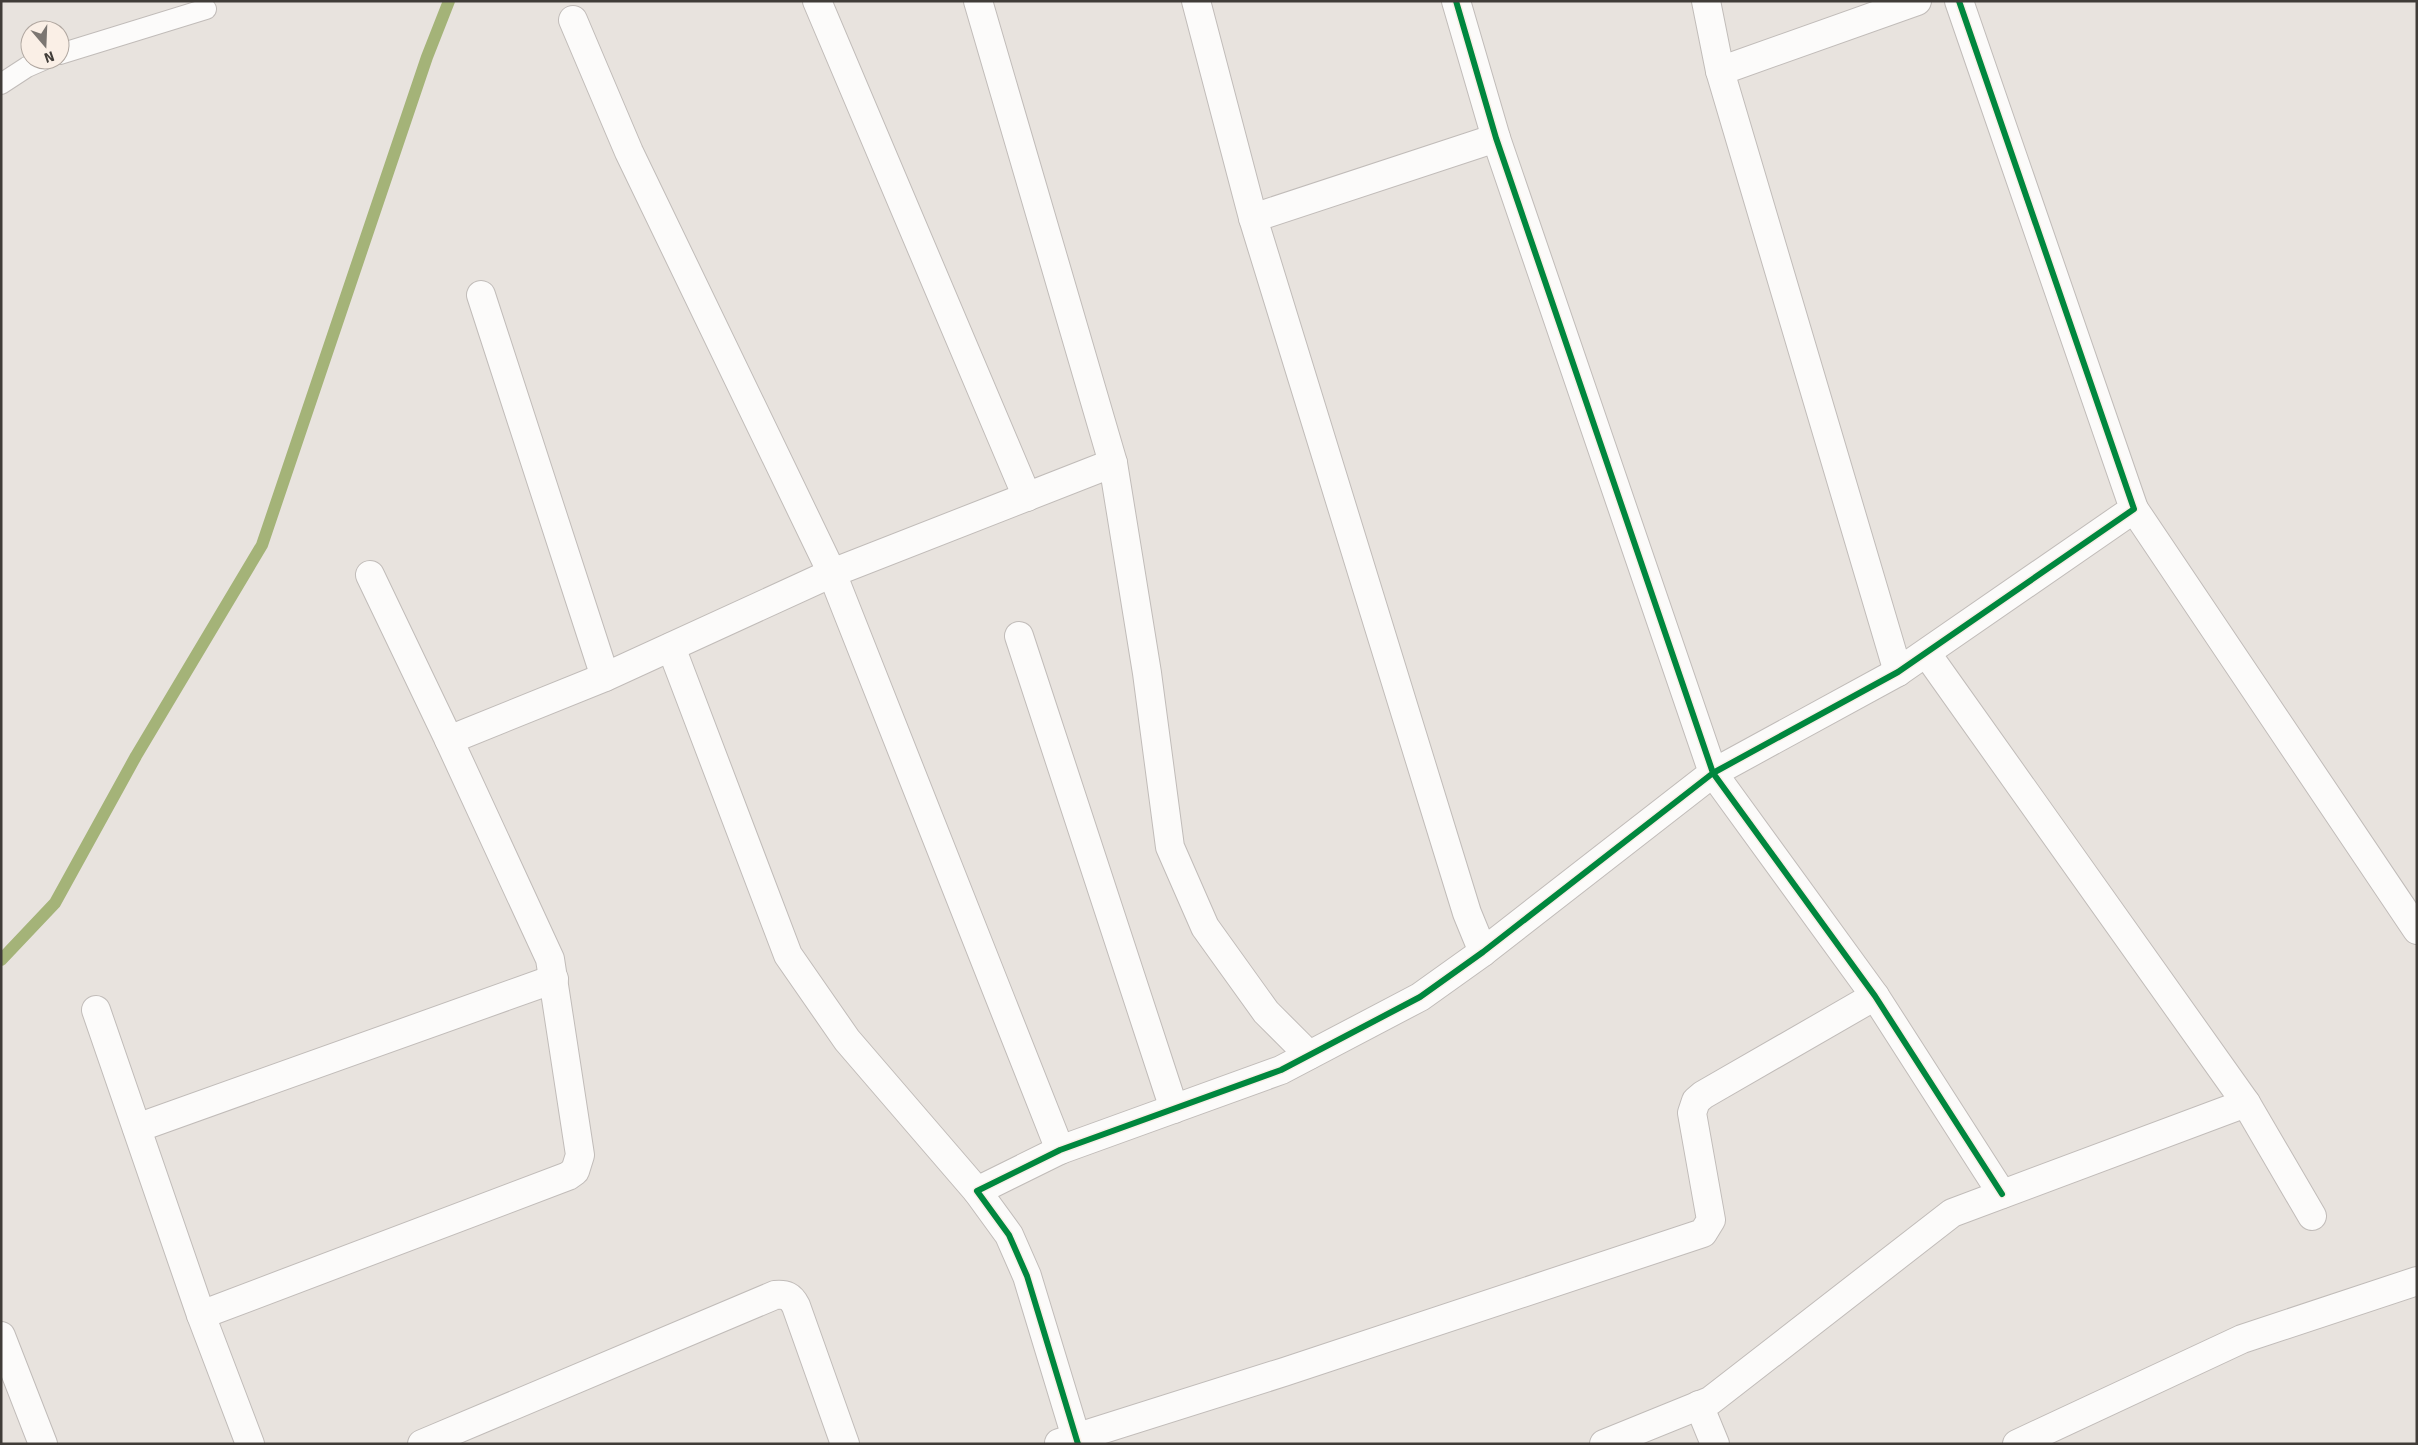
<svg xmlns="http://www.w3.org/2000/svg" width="2418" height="1445" viewBox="0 0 2418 1445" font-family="Signika,sans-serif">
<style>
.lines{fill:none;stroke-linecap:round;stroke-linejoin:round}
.stream{stroke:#a4b378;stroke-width:12}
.service-casing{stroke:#c1bcb9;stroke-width:22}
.minor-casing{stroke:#c1bcb9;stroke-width:30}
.service{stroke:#fcfbfa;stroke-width:20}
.minor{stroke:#fcfbfa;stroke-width:28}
.cycleway-casing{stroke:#faefe6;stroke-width:9}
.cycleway{stroke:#00873e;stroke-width:6}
</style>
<rect width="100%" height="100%" fill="#e8e3de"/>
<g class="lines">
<!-- stream -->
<path class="stream" d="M 1,960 L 55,903 L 136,756 L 262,545 L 427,57 L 449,1"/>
<!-- service casing -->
<g class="service-casing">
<g id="service">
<path d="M 60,54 L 206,9"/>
<path d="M 1,84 L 27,67 L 43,60"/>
</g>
</g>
<!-- minor casing -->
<g class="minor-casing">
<g id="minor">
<path d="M 817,1 L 1027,497"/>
<path d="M 978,1 L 1113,463 L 1147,673 L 1170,847 L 1205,927 L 1266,1012 L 1309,1055"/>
<path d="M 1196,1 L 1253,218 L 1467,913 L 1483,952"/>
<path d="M 1706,1 L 1720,71 L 1898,672"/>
<path d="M 1959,1 L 2134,509 L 1898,672 L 1713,773 L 1875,996 L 2002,1194"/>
<path d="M 573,20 L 629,152 L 832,573 L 1060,1150"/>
<path d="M 1720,71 L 1917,1"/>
<path d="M 1253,218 L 1496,138"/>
<path d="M 481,295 L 605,677"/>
<path d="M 2134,509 L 2417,930"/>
<path d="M 1019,636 L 1174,1109"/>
<path d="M 671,647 L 788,955 L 847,1040 L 977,1191"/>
<path d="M 449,740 L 605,677 L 832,573 L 1113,463"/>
<path d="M 96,1010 L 201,1315 L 250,1444"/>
<path d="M 2246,1103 L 2312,1216"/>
<path d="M 137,1128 L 554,979"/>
<path d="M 201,1315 L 568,1176 L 575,1171 L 580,1155 L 550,959 L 449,740 L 370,575"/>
<path d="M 1,1336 L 43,1444"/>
<path d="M 1699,1405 L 1715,1444"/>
<path d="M 1059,1443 L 1284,1372 L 1703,1233 L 1711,1220 L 1692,1113 L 1696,1101 L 1703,1095 L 1875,996"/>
<path d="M 422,1444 L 775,1295 C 786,1294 791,1296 796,1306 L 845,1444"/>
<path d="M 1078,1444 L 1027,1276 L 1009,1235 L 977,1191 L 1060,1150 L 1281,1070 L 1420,997 L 1483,952 L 1713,773 L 1496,138 L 1456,1"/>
<path d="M 1604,1444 L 1710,1401 L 1952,1213 L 2246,1103 L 1927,654"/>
<path d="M 2017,1444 L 2242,1339 L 2417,1281"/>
</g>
</g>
<!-- service -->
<use href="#service" class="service"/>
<!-- minor -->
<use href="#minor" class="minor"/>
<!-- cycleway casing -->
<g class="cycleway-casing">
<g id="cycleway">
<path d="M 1959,1 L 2134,509 L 1898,672 L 1713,773 L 1875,996 L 2002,1194"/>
<path d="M 1078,1444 L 1027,1276 L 1009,1235 L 977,1191 L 1060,1150 L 1281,1070 L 1420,997 L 1483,952 L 1713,773 L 1496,138 L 1456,1"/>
</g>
</g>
<!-- cycleway -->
<use href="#cycleway" class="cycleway"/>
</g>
<!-- border -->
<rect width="2418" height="1445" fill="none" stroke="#403c38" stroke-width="5"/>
<!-- north arrow -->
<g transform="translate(45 45) rotate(161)"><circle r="24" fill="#faefe6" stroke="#b0a7a0"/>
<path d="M0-4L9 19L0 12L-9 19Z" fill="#7b7672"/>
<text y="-8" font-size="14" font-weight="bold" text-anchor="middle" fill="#403c38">N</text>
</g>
</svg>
